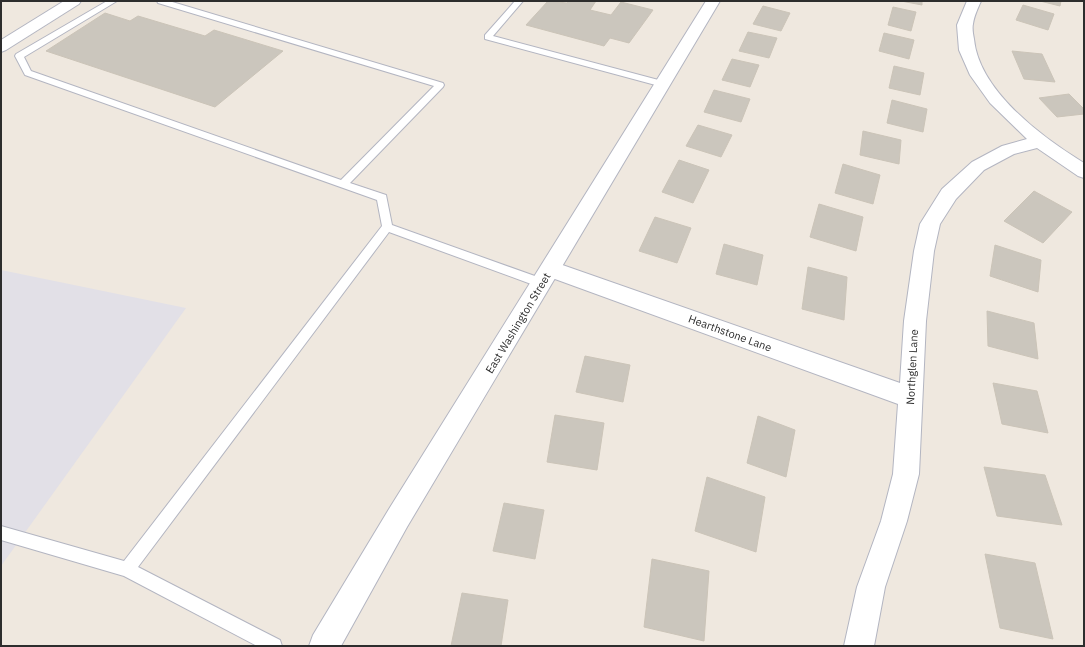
<svg xmlns="http://www.w3.org/2000/svg" width="1085" height="647" viewBox="0 0 1085 647" font-family="'IBM Plex Sans',sans-serif">
<style>
.industrial{fill:#e2e0e7}
.building{fill:#cbc6bd;stroke:#cbc4b8}
.lines{fill:none;stroke-linecap:round;stroke-linejoin:round}
.lane-casing{stroke:#b3b5c1;stroke-width:2}
.street-casing{stroke:#b3b5c1;stroke-width:2}
.secondary-casing{stroke:#b3b5c1;stroke-width:2}
.lane{fill:#fff;fill-rule:evenodd}
.street{fill:#fff;fill-rule:evenodd}
.secondary{fill:#fff;fill-rule:evenodd}
.labels{text-anchor:middle;dominant-baseline:central;stroke-width:3;stroke-linejoin:round;paint-order:stroke}
.street-label{font-size:11px;fill:#2d2d2d;stroke:#fff}
</style>
<rect width="100%" height="100%" fill="#efe8df"/>
<!-- industrial -->
<path class="industrial" d="M 1,270 L 186,308 L 1,566 Z"/>
<!-- building -->
<g class="building">
<path d="M 548,1 L 567,3 L 569,1 L 596,1 L 590,10 L 611,15 L 621,2 L 653,10 L 629,43 L 610,38 L 604,46 L 526,25 Z"/>
<path d="M 901,1 L 922,1 L 922,5 Z"/>
<path d="M 1040,1 L 1061,1 L 1060,6 Z"/>
<path d="M 1023,5 L 1054,14 L 1048,30 L 1016,20 Z"/>
<path d="M 763,6 L 790,13 L 781,31 L 753,24 Z"/>
<path d="M 893,7 L 916,12 L 911,31 L 888,25 Z"/>
<path d="M 105,13 L 130,21 L 138,16 L 205,36 L 214,30 L 283,51 L 215,107 L 46,51 Z"/>
<path d="M 748,32 L 777,38 L 769,58 L 739,51 Z"/>
<path d="M 884,33 L 914,40 L 909,59 L 879,51 Z"/>
<path d="M 1012,51 L 1042,54 L 1055,82 L 1024,79 Z"/>
<path d="M 732,59 L 759,65 L 750,87 L 722,80 Z"/>
<path d="M 894,66 L 924,73 L 920,95 L 889,88 Z"/>
<path d="M 714,90 L 750,99 L 741,122 L 704,112 Z"/>
<path d="M 1069,94 L 1084,109 L 1084,114 L 1057,117 L 1039,98 Z"/>
<path d="M 892,100 L 927,109 L 923,132 L 887,123 Z"/>
<path d="M 698,125 L 732,135 L 721,157 L 686,146 Z"/>
<path d="M 863,131 L 901,140 L 899,164 L 860,155 Z"/>
<path d="M 679,160 L 709,170 L 693,203 L 662,192 Z"/>
<path d="M 843,164 L 880,175 L 873,204 L 835,193 Z"/>
<path d="M 1034,191 L 1072,212 L 1043,243 L 1004,221 Z"/>
<path d="M 819,204 L 863,217 L 856,251 L 810,237 Z"/>
<path d="M 655,217 L 691,228 L 677,263 L 639,251 Z"/>
<path d="M 724,244 L 763,255 L 757,285 L 716,274 Z"/>
<path d="M 995,245 L 1041,260 L 1038,292 L 990,276 Z"/>
<path d="M 808,267 L 847,277 L 844,320 L 802,309 Z"/>
<path d="M 987,311 L 1034,323 L 1038,359 L 988,346 Z"/>
<path d="M 585,356 L 630,365 L 623,402 L 576,392 Z"/>
<path d="M 993,383 L 1037,391 L 1048,433 L 1002,424 Z"/>
<path d="M 555,415 L 604,423 L 597,470 L 547,462 Z"/>
<path d="M 758,416 L 795,430 L 786,477 L 747,463 Z"/>
<path d="M 984,467 L 1045,475 L 1062,525 L 997,516 Z"/>
<path d="M 707,477 L 765,497 L 756,552 L 695,531 Z"/>
<path d="M 504,503 L 544,510 L 535,559 L 493,551 Z"/>
<path d="M 985,554 L 1035,563 L 1053,639 L 1000,628 Z"/>
<path d="M 652,559 L 709,571 L 704,641 L 644,627 Z"/>
<path d="M 462,593 L 508,600 L 501,646 L 451,646 Z"/>
</g>
<g class="lines">
<!-- lane casing -->
<g class="lane-casing">
<g id="lane">
<path d="M 107,1 L 117,1 L 24,57 L 31,71 L 341,180 L 434,86 L 158,3 L 157,1 L 169,1 L 443,83 L 444,85 L 443,87 L 350,183 L 386,195 L 392,225 L 546,280 L 548,283 L 546,286 L 542,288 L 389,232 L 138,567 L 280,640 L 282,646 L 257,646 L 124,576 L 1,540 L 1,526 L 124,561 L 382,226 L 377,200 L 25,75 L 15,56 L 16,54 Z"/>
<path d="M 515,1 L 523,1 L 493,36 L 666,82 L 667,84 L 663,87 L 485,39 L 485,35 Z"/>
</g>
</g>
<!-- street casing -->
<g class="street-casing">
<g id="street">
<path d="M 64,1 L 81,1 L 79,4 L 6,50 L 1,52 L 1,40 Z"/>
<path d="M 967,1 L 981,1 C 978,8 974,16 973,24 C 972,28 973,34 974,39 C 979,91 1043,138 1084,163 L 1084,178 L 1078,176 L 1037,148 L 1014,154 L 984,170 L 956,199 L 940,224 L 934,251 L 926,321 L 919,474 L 907,521 L 885,587 L 874,646 L 844,646 L 857,587 L 881,521 L 893,474 L 898,404 L 544,275 L 541,269 L 544,263 L 551,261 L 900,383 L 904,321 L 914,251 L 920,224 L 942,189 L 972,162 L 1002,146 L 1027,139 L 990,103 L 970,75 L 959,50 L 957,25 Z"/>
</g>
</g>
<!-- secondary casing -->
<g class="secondary-casing">
<path id="secondary" d="M 706,1 L 720,1 L 407,527 L 341,646 L 309,646 L 313,635 L 389,509 Z"/>
</g>
<!-- lane -->
<use href="#lane" class="lane"/>
<!-- street -->
<use href="#street" class="street"/>
<!-- secondary -->
<use href="#secondary" class="secondary"/>
</g>
<g class="labels">
<!-- street labels -->
<g class="street-label">
<text transform="translate(518 323) rotate(-59)">East Washington Street</text>
<text transform="translate(730 333) rotate(20)">Hearthstone Lane</text>
<text transform="translate(912 367) rotate(-87)">Northglen Lane</text>
</g>
</g>
<!-- border -->
<rect width="1085" height="647" fill="none" stroke="#2d2d2d" stroke-width="4"/>
</svg>
